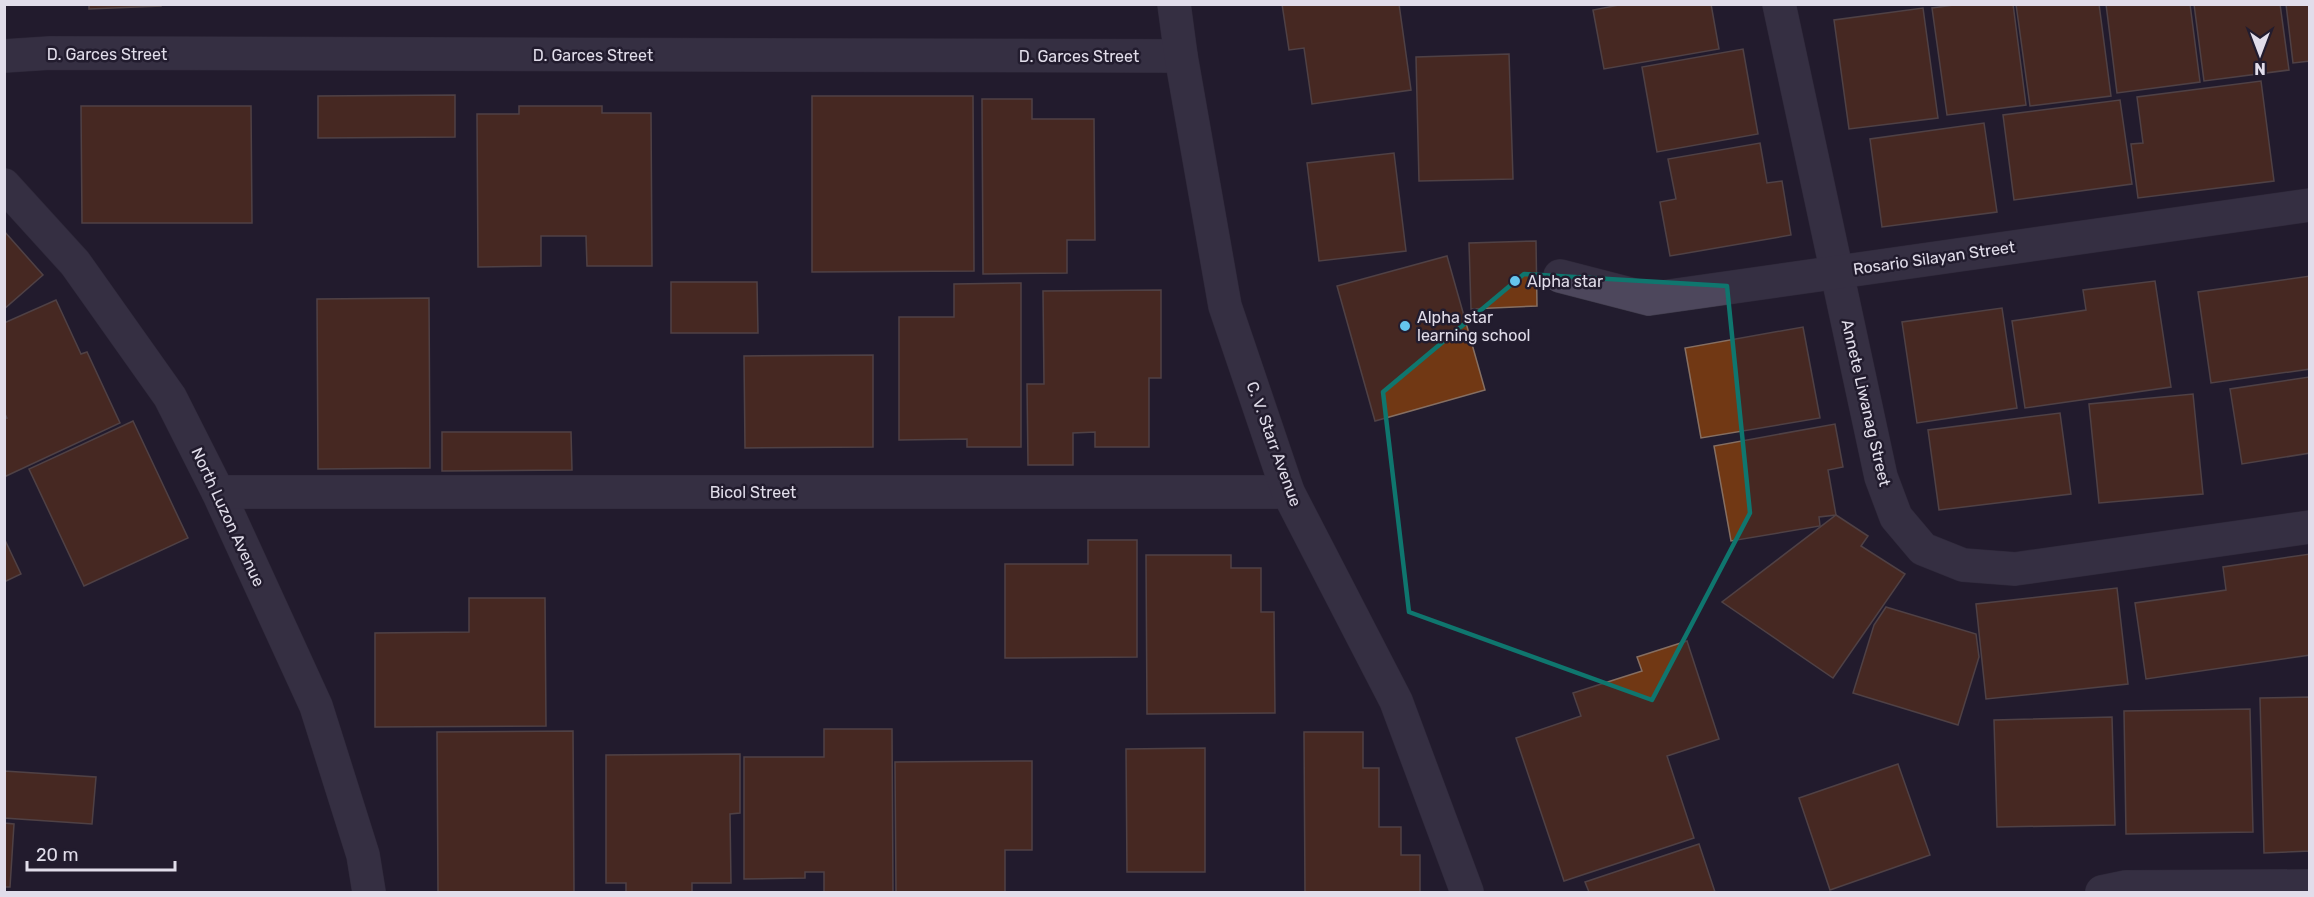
<svg xmlns="http://www.w3.org/2000/svg" width="2314" height="897" viewBox="0 0 2314 897" font-family="Rubik,sans-serif">
<style>
.building{fill:#713814;stroke:#866f62;stroke-width:1.5}
.lines{fill:none;stroke-linecap:round;stroke-linejoin:round}
.minor-casing{stroke:#3e3a49;stroke-width:34}
.secondary-casing{stroke:#3e3a49;stroke-width:34}
.minor{stroke:#4d475c;stroke-width:33}
.secondary{stroke:#4d475c;stroke-width:33}
.marked{fill:none;stroke:#0f766e;stroke-width:4.5;stroke-linejoin:round}
.poi-dot{fill:#65c5ee;stroke:#221c2e;stroke-width:2}
.labels{text-anchor:middle;dominant-baseline:central;stroke-width:5;stroke-linejoin:round;paint-order:stroke}
.street-label{font-size:16px;fill:#e1ddea;stroke:#221c2e}
.poi-label{font-size:16px;fill:#e1ddea;stroke:#221c2e;text-anchor:start}
</style>
<rect width="100%" height="100%" fill="#221c2e"/>
<!-- building -->
<g class="building">
<path d="M 89,4 L 161,4 L 161,6 L 89,9 Z"/>
<path d="M 1282,4 L 1399,4 L 1411,90 L 1312,104 L 1304,48 L 1289,50 Z"/>
<path d="M 1624,4 L 1711,4 L 1719,49 L 1604,69 L 1593,10 Z"/>
<path d="M 1961,4 L 2013,4 L 2026,105 L 1947,115 L 1932,8 Z"/>
<path d="M 2016,4 L 2099,4 L 2111,96 L 2030,106 Z"/>
<path d="M 2106,4 L 2190,4 L 2200,82 L 2117,93 Z"/>
<path d="M 2194,4 L 2280,4 L 2289,70 L 2204,81 Z"/>
<path d="M 2286,4 L 2310,4 L 2310,61 L 2293,63 Z"/>
<path d="M 1923,8 L 1938,118 L 1849,129 L 1834,20 Z"/>
<path d="M 1743,49 L 1758,134 L 1657,152 L 1642,67 Z"/>
<path d="M 1509,54 L 1513,179 L 1419,181 L 1416,57 Z"/>
<path d="M 2261,81 L 2274,181 L 2138,198 L 2131,144 L 2143,143 L 2137,97 Z"/>
<path d="M 455,95 L 455,137 L 318,138 L 318,96 Z"/>
<path d="M 812,96 L 973,96 L 974,271 L 812,272 Z"/>
<path d="M 982,99 L 1032,99 L 1032,119 L 1094,119 L 1095,240 L 1067,240 L 1067,273 L 983,274 Z"/>
<path d="M 2120,100 L 2132,184 L 2014,200 L 2003,115 Z"/>
<path d="M 81,106 L 251,106 L 252,223 L 82,223 Z"/>
<path d="M 519,106 L 602,106 L 602,113 L 651,113 L 652,266 L 587,266 L 586,236 L 541,236 L 541,266 L 478,267 L 477,114 L 519,114 Z"/>
<path d="M 1984,123 L 1997,212 L 1882,227 L 1870,139 Z"/>
<path d="M 1760,143 L 1767,183 L 1782,181 L 1791,235 L 1670,256 L 1660,202 L 1676,199 L 1668,159 Z"/>
<path d="M 1394,153 L 1406,251 L 1319,261 L 1307,163 Z"/>
<path d="M 4,231 L 43,275 L 4,309 Z"/>
<path d="M 1536,241 L 1537,306 L 1471,309 L 1469,243 Z"/>
<path d="M 1447,256 L 1485,390 L 1375,421 L 1337,286 Z"/>
<path d="M 2310,276 L 2310,369 L 2211,383 L 2198,292 Z"/>
<path d="M 2155,281 L 2171,387 L 2025,408 L 2012,321 L 2086,310 L 2083,290 Z"/>
<path d="M 671,282 L 757,282 L 758,333 L 671,333 Z"/>
<path d="M 1021,283 L 1021,447 L 967,447 L 967,439 L 899,440 L 899,317 L 954,317 L 954,284 Z"/>
<path d="M 1161,290 L 1161,378 L 1149,378 L 1149,447 L 1095,447 L 1095,432 L 1073,433 L 1073,465 L 1028,465 L 1027,384 L 1044,384 L 1043,291 Z"/>
<path d="M 429,298 L 430,468 L 318,469 L 317,299 Z"/>
<path d="M 56,300 L 81,354 L 87,352 L 120,423 L 4,477 L 4,419 L 7,418 L 4,412 L 4,323 Z"/>
<path d="M 2002,308 L 2017,408 L 1917,423 L 1902,322 Z"/>
<path d="M 1803,327 L 1820,418 L 1701,438 L 1685,348 Z"/>
<path d="M 873,355 L 873,447 L 745,448 L 744,356 Z"/>
<path d="M 2309,377 L 2310,453 L 2242,464 L 2230,389 Z"/>
<path d="M 2193,394 L 2203,494 L 2099,503 L 2089,404 Z"/>
<path d="M 2060,413 L 2071,494 L 1939,510 L 1928,430 Z"/>
<path d="M 133,421 L 188,538 L 84,586 L 29,469 Z"/>
<path d="M 1835,424 L 1843,467 L 1828,470 L 1836,515 L 1819,517 L 1820,526 L 1731,541 L 1714,446 Z"/>
<path d="M 442,432 L 571,432 L 572,470 L 442,471 Z"/>
<path d="M 1836,515 L 1868,536 L 1861,546 L 1905,574 L 1833,678 L 1722,602 Z"/>
<path d="M 4,538 L 21,574 L 4,582 Z"/>
<path d="M 1088,540 L 1137,540 L 1137,657 L 1005,658 L 1005,564 L 1088,564 Z"/>
<path d="M 2310,554 L 2310,655 L 2146,679 L 2135,603 L 2226,590 L 2223,567 Z"/>
<path d="M 1146,555 L 1231,555 L 1231,568 L 1261,568 L 1261,612 L 1274,612 L 1275,713 L 1147,714 Z"/>
<path d="M 2117,588 L 2128,684 L 1986,699 L 1976,604 Z"/>
<path d="M 469,598 L 545,598 L 546,726 L 375,727 L 375,633 L 469,632 Z"/>
<path d="M 1886,607 L 1976,634 L 1979,657 L 1958,725 L 1853,693 L 1874,625 Z"/>
<path d="M 1687,641 L 1719,739 L 1667,756 L 1694,838 L 1564,881 L 1516,738 L 1581,716 L 1573,693 L 1642,671 L 1637,657 Z"/>
<path d="M 2310,697 L 2310,851 L 2264,853 L 2260,698 Z"/>
<path d="M 2250,709 L 2253,832 L 2126,834 L 2124,711 Z"/>
<path d="M 2112,717 L 2115,825 L 1997,827 L 1994,720 Z"/>
<path d="M 824,729 L 892,729 L 893,892 L 824,892 L 824,872 L 805,872 L 805,878 L 744,879 L 744,757 L 824,757 Z"/>
<path d="M 573,731 L 574,892 L 438,892 L 437,732 Z"/>
<path d="M 1304,732 L 1363,732 L 1363,768 L 1379,768 L 1379,827 L 1401,827 L 1401,855 L 1420,855 L 1420,892 L 1305,892 Z"/>
<path d="M 1205,748 L 1205,872 L 1127,872 L 1126,749 Z"/>
<path d="M 740,754 L 740,813 L 730,814 L 731,883 L 692,883 L 692,892 L 626,892 L 626,883 L 606,883 L 606,755 Z"/>
<path d="M 1032,761 L 1032,850 L 1005,850 L 1005,892 L 896,892 L 895,762 Z"/>
<path d="M 1898,764 L 1930,855 L 1830,890 L 1799,798 Z"/>
<path d="M 4,771 L 96,777 L 92,824 L 4,818 Z"/>
<path d="M 4,823 L 14,824 L 10,887 L 4,887 Z"/>
<path d="M 1699,844 L 1715,892 L 1589,892 L 1585,882 Z"/>
</g>
<g class="lines">
<!-- minor casing -->
<g class="minor-casing">
<g id="minor">
<path d="M 1779,4 L 1881,477 L 1896,517 L 1923,549 L 1963,565 L 2015,569 L 2310,527"/>
<path d="M 4,56 L 50,53 L 1181,56"/>
<path d="M 4,185 L 75,263 L 170,397 L 218,492 L 316,706 L 363,855 L 369,892"/>
<path d="M 1560,276 L 1649,299 L 2310,205"/>
<path d="M 218,492 L 1288,492"/>
<path d="M 2102,892 L 2126,887 L 2310,886"/>
</g>
</g>
<!-- secondary casing -->
<g class="secondary-casing">
<path id="secondary" d="M 1174,4 L 1181,56 L 1225,306 L 1288,492 L 1396,701 L 1467,892"/>
</g>
<!-- minor -->
<use href="#minor" class="minor"/>
<!-- secondary -->
<use href="#secondary" class="secondary"/>
</g>
<!-- marked area -->
<path d="M0 0H2314V897H0ZM 1524,274 L 1727,286 L 1750,513 L 1652,700 L 1409,612 L 1383,392 Z" fill="#221c2e" fill-opacity=".55" fill-rule="evenodd"/>
<path class="marked" d="M 1524,274 L 1727,286 L 1750,513 L 1652,700 L 1409,612 L 1383,392 Z"/>
<!-- markers -->
<g class="poi-dot">
<circle cx="1515" cy="281" r="6"/>
<circle cx="1405" cy="326" r="6"/>
</g>
<g class="labels">
<!-- street labels -->
<g class="street-label">
<text x="107" y="54">D. Garces Street</text>
<text x="593" y="55">D. Garces Street</text>
<text x="1079" y="56">D. Garces Street</text>
<text transform="translate(1934 258) rotate(-8)">Rosario Silayan Street</text>
<text transform="translate(1866 403) rotate(77)">Annete Liwanag Street</text>
<text transform="translate(1274 444) rotate(70)">C. V. Starr Avenue</text>
<text x="753" y="492">Bicol Street</text>
<text transform="translate(228 517) rotate(65)">North Luzon Avenue</text>
</g>
<!-- poi labels -->
<g class="poi-label">
<text x="1527" y="281">Alpha star</text>
<text x="1417" y="317">Alpha star<tspan x="1417" dy="18">learning school</tspan></text>
</g>
</g>
<!-- border -->
<rect width="2314" height="897" fill="none" stroke="#e1ddea" stroke-width="12"/>
<!-- north arrow -->
<g transform="translate(2260 54) rotate(180)" stroke="#221c2e" stroke-width="4.5" paint-order="stroke">
<path d="M0-4.5L10 22L0 15L-10 22Z" fill="#e1ddea"/>
<text y="-9" font-size="16" font-weight="bold" text-anchor="middle" fill="#e1ddea">N</text>
</g>
<!-- scale -->
<path d="M27 861v9h148v-9" fill="none" stroke="#e1ddea" stroke-width="3"/>
<text x="36" y="861" font-size="18" fill="#e1ddea" stroke="#221c2e" stroke-width="4.5" paint-order="stroke">20 m</text>
</svg>
